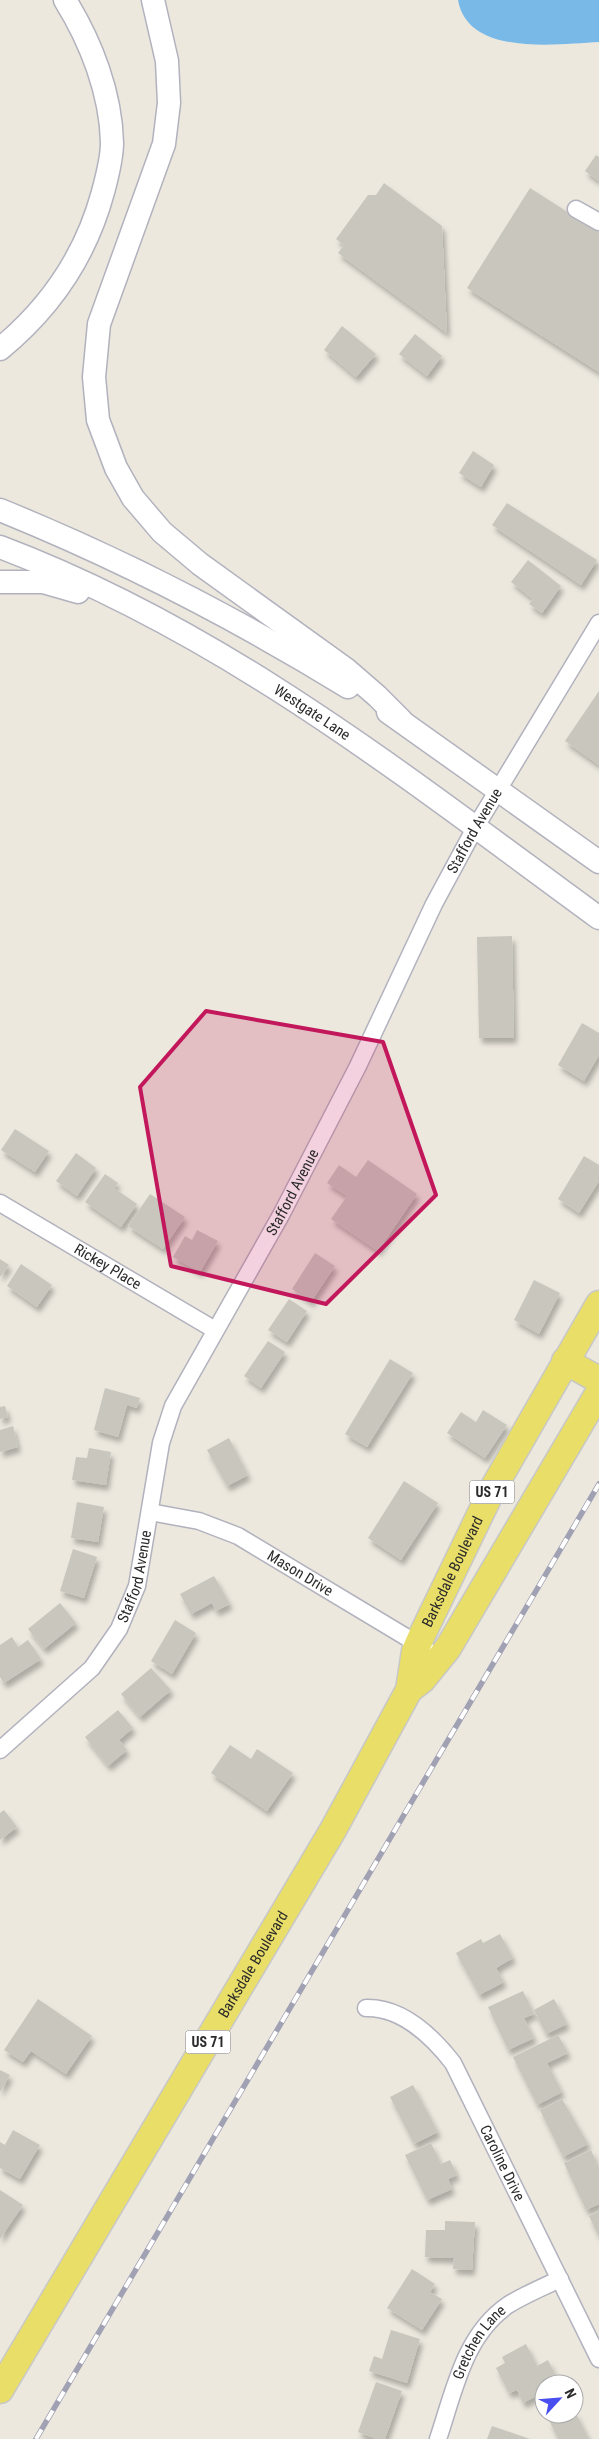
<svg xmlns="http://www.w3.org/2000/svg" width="599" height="2439" viewBox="0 0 599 2439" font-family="'Roboto Condensed',sans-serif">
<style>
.water{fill:#78b9e8}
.building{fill:#c8c6bd;filter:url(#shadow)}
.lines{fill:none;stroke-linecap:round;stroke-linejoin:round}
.street-casing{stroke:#b2b2be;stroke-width:19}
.secondary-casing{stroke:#b2b2be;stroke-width:25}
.primary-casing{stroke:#c8c8c8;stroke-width:29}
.street{stroke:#fff;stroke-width:16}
.secondary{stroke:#fff;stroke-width:22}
.primary{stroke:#e9de67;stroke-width:26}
.rail-casing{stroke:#a1a1b4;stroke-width:5.5}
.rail{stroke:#fff;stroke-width:4;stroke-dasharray:11;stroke-linecap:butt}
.marked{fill:#c2185b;fill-opacity:0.2;stroke:#c2185b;stroke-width:4;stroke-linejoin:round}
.labels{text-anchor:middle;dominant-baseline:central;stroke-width:4.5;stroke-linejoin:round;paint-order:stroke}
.shield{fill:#fff;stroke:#6b6b6b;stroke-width:1}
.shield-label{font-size:14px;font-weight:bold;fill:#2b2b2b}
.street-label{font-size:15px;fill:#2b2b2b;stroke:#fff}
</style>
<defs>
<filter id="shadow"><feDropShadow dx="3" dy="5.5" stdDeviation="2.5" flood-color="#0004"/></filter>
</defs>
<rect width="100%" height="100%" fill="#ece8de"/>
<!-- water -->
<path class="water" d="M 458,0 L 599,0 L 599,42 C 557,44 468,57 458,0 Z"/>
<!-- building -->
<g class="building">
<path d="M 596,155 L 599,157 L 599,181 L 585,171 Z"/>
<path d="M 384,183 L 442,226 L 447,333 L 338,253 L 344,245 L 336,239 L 368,195 L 376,195 Z"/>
<path d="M 530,188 L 599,232 L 599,372 L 467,288 Z"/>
<path d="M 342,326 L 376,354 L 356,377 L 324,350 Z"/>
<path d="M 415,334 L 442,356 L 427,376 L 399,354 Z"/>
<path d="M 473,451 L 494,465 L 481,487 L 459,473 Z"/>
<path d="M 507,503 L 597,560 L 581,585 L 492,525 Z"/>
<path d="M 528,560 L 561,586 L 542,613 L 529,604 L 533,599 L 511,582 Z"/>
<path d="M 599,691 L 599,765 L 565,741 Z"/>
<path d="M 512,936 L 514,1038 L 479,1038 L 477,937 Z"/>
<path d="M 582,1023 L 599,1033 L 599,1055 L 584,1081 L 558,1065 Z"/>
<path d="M 15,1129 L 49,1151 L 35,1172 L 1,1150 Z"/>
<path d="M 76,1153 L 96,1168 L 77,1196 L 56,1181 Z"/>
<path d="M 584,1156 L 599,1165 L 599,1181 L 579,1213 L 558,1199 Z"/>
<path d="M 368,1160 L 417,1194 L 378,1251 L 331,1219 L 347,1196 L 327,1183 L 339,1165 L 356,1177 Z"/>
<path d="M 105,1174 L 118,1183 L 114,1188 L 137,1204 L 121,1227 L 85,1202 Z"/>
<path d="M 150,1194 L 185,1217 L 163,1249 L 128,1226 Z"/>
<path d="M 197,1230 L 218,1241 L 200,1272 L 173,1257 L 185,1236 L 192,1240 Z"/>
<path d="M 315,1253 L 335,1266 L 311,1302 L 292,1289 Z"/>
<path d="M 0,1259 L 9,1265 L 0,1277 Z"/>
<path d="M 21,1264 L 52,1285 L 37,1307 L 7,1286 Z"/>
<path d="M 534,1280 L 560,1293 L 539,1334 L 514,1320 Z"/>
<path d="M 289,1299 L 307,1311 L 287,1342 L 268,1330 Z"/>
<path d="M 268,1341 L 285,1352 L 261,1388 L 244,1376 Z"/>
<path d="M 390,1359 L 413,1373 L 367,1447 L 345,1434 Z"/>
<path d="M 105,1388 L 140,1398 L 137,1408 L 127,1405 L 118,1437 L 94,1430 Z"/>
<path d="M 5,1406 L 8,1417 L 0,1419 L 0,1407 Z"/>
<path d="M 483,1410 L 507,1425 L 485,1458 L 447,1433 L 461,1412 L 476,1422 Z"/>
<path d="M 13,1426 L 18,1447 L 0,1452 L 0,1430 Z"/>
<path d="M 229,1438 L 248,1475 L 227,1486 L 207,1450 Z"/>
<path d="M 89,1448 L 111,1452 L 106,1485 L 72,1480 L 76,1457 L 87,1458 Z"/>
<path d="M 404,1481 L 438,1503 L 401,1560 L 368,1538 Z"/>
<path d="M 77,1502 L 104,1507 L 98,1542 L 71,1538 Z"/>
<path d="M 73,1549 L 97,1557 L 84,1598 L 60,1591 Z"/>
<path d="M 214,1576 L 230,1604 L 216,1611 L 212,1603 L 191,1614 L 180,1594 Z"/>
<path d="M 60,1603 L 76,1623 L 44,1649 L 28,1629 Z"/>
<path d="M 175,1620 L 196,1633 L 172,1674 L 151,1661 Z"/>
<path d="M 12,1637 L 18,1647 L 28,1640 L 41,1659 L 4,1683 L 0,1677 L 0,1645 Z"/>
<path d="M 151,1668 L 171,1690 L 140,1717 L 121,1694 Z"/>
<path d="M 118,1710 L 133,1728 L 119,1740 L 127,1750 L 108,1766 L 85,1737 Z"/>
<path d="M 230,1745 L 251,1759 L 257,1749 L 293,1773 L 267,1811 L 211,1773 Z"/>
<path d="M 4,1810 L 17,1827 L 0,1840 L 0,1813 Z"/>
<path d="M 500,1934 L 513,1958 L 496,1968 L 504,1982 L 479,1995 L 456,1953 L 481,1939 L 483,1943 Z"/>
<path d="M 523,1991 L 534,2014 L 524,2018 L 534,2038 L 508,2050 L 488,2007 Z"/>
<path d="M 38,1999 L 92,2036 L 66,2074 L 31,2051 L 23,2062 L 4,2050 Z"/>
<path d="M 554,1999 L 567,2024 L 546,2034 L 534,2010 Z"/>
<path d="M 558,2035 L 568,2053 L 547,2063 L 562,2092 L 537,2105 L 513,2057 Z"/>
<path d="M 0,2070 L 10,2075 L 0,2092 Z"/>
<path d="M 413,2085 L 438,2132 L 414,2144 L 390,2097 Z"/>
<path d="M 562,2099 L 588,2144 L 563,2157 L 540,2110 Z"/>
<path d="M 13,2130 L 40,2145 L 20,2179 L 0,2168 L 0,2142 L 5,2145 Z"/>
<path d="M 431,2143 L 441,2164 L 450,2160 L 457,2175 L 448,2179 L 452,2189 L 427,2200 L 405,2155 Z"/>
<path d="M 591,2150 L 599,2168 L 599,2204 L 586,2210 L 564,2163 Z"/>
<path d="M 0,2190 L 23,2205 L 0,2239 Z"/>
<path d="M 599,2211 L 599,2237 L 589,2216 Z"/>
<path d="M 445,2221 L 475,2222 L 472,2270 L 453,2269 L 454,2258 L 425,2257 L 426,2230 L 445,2230 Z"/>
<path d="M 412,2269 L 435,2284 L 430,2292 L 442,2299 L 422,2330 L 387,2308 Z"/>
<path d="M 391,2330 L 420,2339 L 407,2383 L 369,2371 L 374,2356 L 382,2359 Z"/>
<path d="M 526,2344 L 537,2366 L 548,2360 L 560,2384 L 544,2384 L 544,2392 L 523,2403 L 517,2390 L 509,2393 L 496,2368 L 505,2363 L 502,2357 Z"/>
<path d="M 376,2382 L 402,2391 L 385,2439 L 376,2439 L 358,2432 Z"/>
<path d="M 574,2410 L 589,2439 L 558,2439 L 549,2420 L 561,2414 L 574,2414 Z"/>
<path d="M 492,2426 L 530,2439 L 487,2439 Z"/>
</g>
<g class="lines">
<!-- street casing -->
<g class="street-casing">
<g id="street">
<path d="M 576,209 L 599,222"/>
<path id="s1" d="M 0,1203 L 215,1330"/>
<path id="s2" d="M 150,1512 L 199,1521 L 238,1536 L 426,1649"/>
<path id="s3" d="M 0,1750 L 92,1668 L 119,1629 L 137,1586 L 161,1443 L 173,1406 L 281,1215 L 358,1066 L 434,904 L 475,828 L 599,623"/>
<path id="s4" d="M 366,2008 C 401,2007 432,2036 453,2063 L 599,2359"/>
<path id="s5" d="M 438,2439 C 454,2392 464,2335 508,2305 C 524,2295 543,2287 560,2279"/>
</g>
</g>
<!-- secondary casing -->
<g class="secondary-casing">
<g id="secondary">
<path d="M 153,0 L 167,61 L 169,103 L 164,144 L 99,324 L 94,377 L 98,420 L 116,468 L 133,498 L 162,532 L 200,564 L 347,670 L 377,696 L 401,720"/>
<path d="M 0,349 C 50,308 86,255 103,192 C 107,177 112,159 112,143 C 111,93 91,42 65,0"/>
<path d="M 0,510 C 121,559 237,619 348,687"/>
<path id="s6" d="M 0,547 C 225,632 407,778 599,918"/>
<path d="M 0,582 L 43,582 L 78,592"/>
<path d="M 388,712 L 599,862"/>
</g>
</g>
<!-- primary casing -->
<g class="primary-casing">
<g id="primary">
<path d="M 565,1361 L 599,1380"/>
<path d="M 409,1690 L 422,1680 L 448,1648 L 599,1392"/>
<path id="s7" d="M 0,2390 L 333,1830 L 409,1690 L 415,1651 L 422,1635 L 491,1492 L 599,1304"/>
</g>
</g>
<!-- street -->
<use href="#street" class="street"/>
<!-- secondary -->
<use href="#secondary" class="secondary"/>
<!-- primary -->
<use href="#primary" class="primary"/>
<!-- rail casing -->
<g class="rail-casing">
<path id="rail" d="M 36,2439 L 599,1484"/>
</g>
<!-- rail -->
<use href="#rail" class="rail"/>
</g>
<!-- marked area -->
<path class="marked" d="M 206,1011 L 383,1042 L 436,1195 L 326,1304 L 171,1266 L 140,1087 Z"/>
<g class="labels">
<!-- shield labels -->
<g class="shield">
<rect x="469.5" y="1480.5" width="45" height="23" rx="4"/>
<rect x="185.5" y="2030.5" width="45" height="23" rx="4"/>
</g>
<g class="shield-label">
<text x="492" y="1492">US 71</text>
<text x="208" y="2042">US 71</text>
</g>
<!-- street labels -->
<g class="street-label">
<text stroke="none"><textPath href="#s6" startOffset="354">Westgate Lane</textPath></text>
<text stroke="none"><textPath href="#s3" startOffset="1051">Stafford Avenue</textPath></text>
<text stroke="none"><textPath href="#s3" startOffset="646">Stafford Avenue</textPath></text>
<text stroke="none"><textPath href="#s1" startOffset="125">Rickey Place</textPath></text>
<text stroke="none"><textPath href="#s2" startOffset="164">Mason Drive</textPath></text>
<text stroke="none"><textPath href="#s7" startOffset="938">Barksdale Boulevard</textPath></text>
<text stroke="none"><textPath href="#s3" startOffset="226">Stafford Avenue</textPath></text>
<text stroke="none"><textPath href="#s7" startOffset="495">Barksdale Boulevard</textPath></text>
<text stroke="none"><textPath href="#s4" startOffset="218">Caroline Drive</textPath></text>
<text stroke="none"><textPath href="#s5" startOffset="106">Gretchen Lane</textPath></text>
</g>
</g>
<!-- north arrow -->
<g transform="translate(559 2399) rotate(64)"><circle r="24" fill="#ffffff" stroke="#aaaaaa"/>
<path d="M0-4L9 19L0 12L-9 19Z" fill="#484eef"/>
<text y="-8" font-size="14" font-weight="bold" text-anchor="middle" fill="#2b2b2b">N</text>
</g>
</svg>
